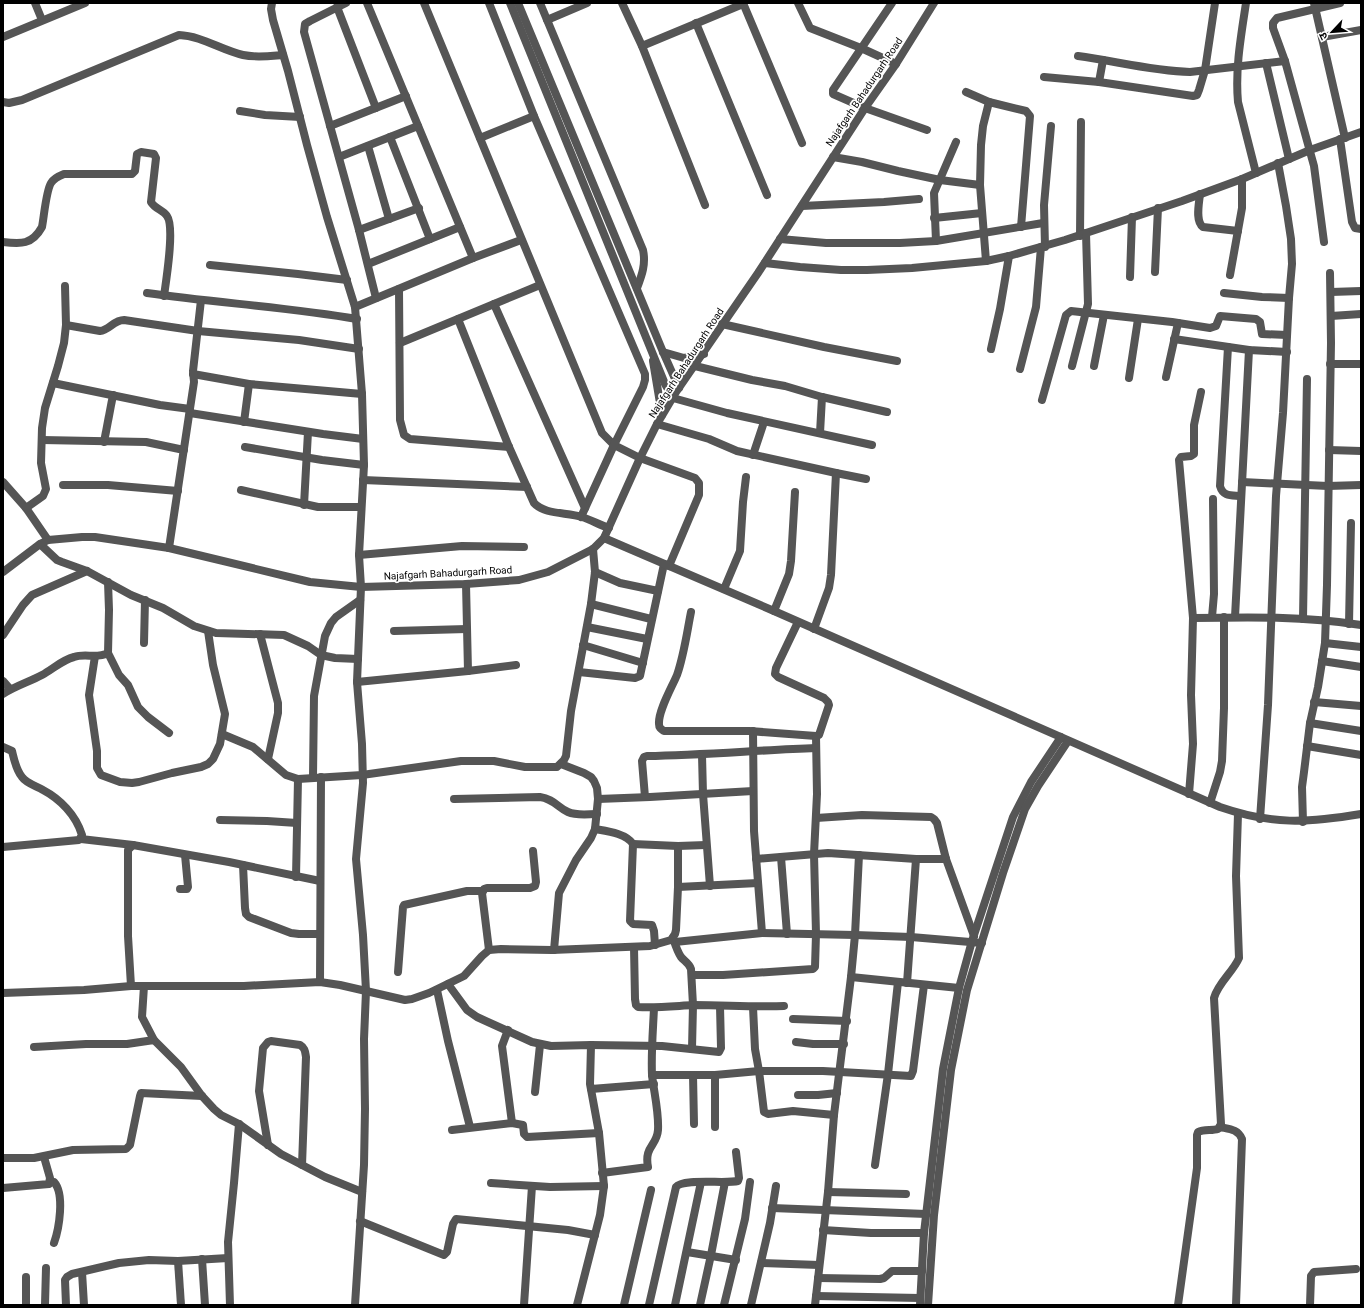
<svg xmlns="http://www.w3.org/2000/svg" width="1364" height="1308" viewBox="0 0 1364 1308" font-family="Roboto,'Noto Sans Devanagari',sans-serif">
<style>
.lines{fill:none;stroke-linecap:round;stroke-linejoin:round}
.minor{stroke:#555;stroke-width:8}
.tertiary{stroke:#555;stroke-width:8}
.labels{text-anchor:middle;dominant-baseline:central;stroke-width:3.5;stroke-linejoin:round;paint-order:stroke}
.street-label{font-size:10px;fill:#000;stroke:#fff}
</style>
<rect width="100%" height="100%" fill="#fff"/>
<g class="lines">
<!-- minor -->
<g class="minor">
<path d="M 35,3 L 42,20"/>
<path d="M 272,3 L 271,9 L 273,20 L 288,71 L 307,145 L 327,217 L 355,307 L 362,394 L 364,465 L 359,555 L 361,587 L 357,682 L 362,744 L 363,783 L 356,859 L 363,935 L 366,991 L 364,1039 L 365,1109 L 364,1165 L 355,1305"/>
<path d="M 346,3 L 310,21 L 305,24 L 304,32 L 359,230 L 376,298"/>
<path d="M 367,3 L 473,258"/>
<path d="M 424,3 L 602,433 L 614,445 L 640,458 L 695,478 L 699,483 L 699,495 L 669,566"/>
<path d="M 489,3 L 534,116 L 645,374 L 645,380 L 643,387 L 614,445 L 581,517"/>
<path d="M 540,3 L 643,250 C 646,264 642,275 637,288"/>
<path d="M 622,3 L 642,46 L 705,205"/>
<path d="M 743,3 L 802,143"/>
<path d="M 798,3 L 810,28 L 861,48 L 896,64"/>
<path d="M 892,3 L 833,90 L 833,94 L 865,108 L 927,130"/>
<path d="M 1246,3 C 1241,36 1235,69 1238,102 L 1256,173"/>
<path d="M 1314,3 L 1345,138"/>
<path d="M 337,7 L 376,108"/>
<path d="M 547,20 L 587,3"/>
<path d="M 696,23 L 767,195"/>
<path d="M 3,37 L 85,3"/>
<path d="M 1322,37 L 1361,30"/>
<path d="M 642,46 L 743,4"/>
<path d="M 1078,56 C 1115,61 1152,71 1190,72 L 1285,61"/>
<path d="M 1266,63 L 1289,159"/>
<path d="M 1044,77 L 1099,82 L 1193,96 L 1197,95 L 1199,90 L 1205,70 L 1215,3"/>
<path d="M 1099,82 L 1103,60"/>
<path d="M 966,92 L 989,102 L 1026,111 L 1030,116 L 1021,227"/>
<path d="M 3,102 L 9,103 L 22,100 L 179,35 C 202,36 221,50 243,55 C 256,58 270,56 283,55"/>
<path d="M 240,111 L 265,115 L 300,117"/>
<path d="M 330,126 L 406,96"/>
<path d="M 390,137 L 430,239"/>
<path d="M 480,138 L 534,116"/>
<path d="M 1340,139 L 1352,222 L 1355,228 L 1361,229"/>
<path d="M 368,146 L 389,219"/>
<path d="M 339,157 L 418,126"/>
<path d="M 833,157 L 862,162 L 898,171 L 940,180 L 980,185"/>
<path d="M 1200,194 C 1199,204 1195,221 1203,227 L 1238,231"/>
<path d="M 802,206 L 884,202 L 919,199"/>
<path d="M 934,218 L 982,213"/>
<path d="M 359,230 L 419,208"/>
<path d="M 1080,236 L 1081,122"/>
<path d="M 780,239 L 826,243 L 900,243 L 936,241 L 1043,223"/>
<path d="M 936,241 L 934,193 L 956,142"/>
<path d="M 3,242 C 21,244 32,245 42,227 C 44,217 46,191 51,183 C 54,178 59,176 64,174 L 132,174 L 135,171 L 137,154 L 141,152 L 154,154 L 156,158 L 151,202 C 155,209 163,210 167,216 C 175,227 166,281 164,296"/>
<path d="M 1324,242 L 1314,166 L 1285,61 L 1273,28 L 1273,23 L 1277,18 L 1340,3"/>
<path d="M 1045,247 L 1044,205 L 1051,126"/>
<path d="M 986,261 L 980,185 L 981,145 L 983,126 L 989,102"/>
<path d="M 765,263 L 800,267 L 841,270 L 867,270 L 912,268 L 986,261 L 1009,256 L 1065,240 L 1182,201 L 1242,179 L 1310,150 L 1361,132"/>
<path d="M 368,264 L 460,227"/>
<path d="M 210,265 L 298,274 L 347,280"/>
<path d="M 1155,272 L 1158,208"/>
<path d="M 1230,275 L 1242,208 L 1242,179"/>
<path d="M 1130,277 L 1132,217"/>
<path d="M 399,289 L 400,420 L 404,435 L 410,439 L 509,447"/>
<path d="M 1331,292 L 1361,291"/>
<path d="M 147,293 C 217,303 288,307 357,319"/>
<path d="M 1224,293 L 1262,297 L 1289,298"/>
<path d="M 494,304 L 585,508"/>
<path d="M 355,307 L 473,258 L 521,240"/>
<path d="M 1331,316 L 1361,314"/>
<path d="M 458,319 L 509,447 L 534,503 C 545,515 567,512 582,517 C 591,520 600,525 609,528"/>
<path d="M 722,324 L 824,347 L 897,361"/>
<path d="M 66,325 L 100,331 C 109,330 114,320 124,320 L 198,331 L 299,340 L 359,349"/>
<path d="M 1174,339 L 1249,350 L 1287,352"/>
<path d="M 400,343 L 540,285"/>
<path d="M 1228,347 L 1220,486 C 1223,497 1232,495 1241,496"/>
<path d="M 991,349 L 1000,309 L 1009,256"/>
<path d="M 1330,364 L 1361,364"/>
<path d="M 695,366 L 752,380 L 785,386 L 822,397 L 887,412"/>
<path d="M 1072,366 L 1088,304 L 1086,233"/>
<path d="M 1094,366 L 1104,315"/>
<path d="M 1020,369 L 1036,307 L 1041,247"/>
<path d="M 193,374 L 249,384 L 362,394"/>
<path d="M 1166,377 L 1178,323"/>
<path d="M 1129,378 L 1138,319"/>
<path d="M 53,383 L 160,405 L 190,409"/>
<path d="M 673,398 L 727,413 L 872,445"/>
<path d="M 1042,400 L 1066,315 L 1071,311 L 1172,322 L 1210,328 L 1216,326 L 1220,316 L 1256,319 L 1260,322 L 1262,334 L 1287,335"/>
<path d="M 190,413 L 323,434 L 363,439"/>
<path d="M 244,422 L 249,384"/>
<path d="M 657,424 L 709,439 L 737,451 L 836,473 L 866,479"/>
<path d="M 820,433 L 822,397"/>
<path d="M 42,440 L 146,442 L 184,450"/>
<path d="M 104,442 L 113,395"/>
<path d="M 245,447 L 322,460 L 364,465"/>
<path d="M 1329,450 L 1361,451"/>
<path d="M 753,455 L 764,422"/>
<path d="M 363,480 L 527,487"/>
<path d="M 3,482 L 26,508 L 48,540"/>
<path d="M 1242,482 L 1328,486 L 1361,485"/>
<path d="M 63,485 L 108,485 L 178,491"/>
<path d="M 241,490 L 318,507 L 361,507"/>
<path d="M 304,505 L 308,432"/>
<path d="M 26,508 L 43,496 L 46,489 L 41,463 L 42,428 L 45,408 L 58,366 L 64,343 L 66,325 L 65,286"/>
<path d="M 40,544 L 57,560 L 62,562 L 87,571 L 131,595 L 163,608 L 194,626 L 216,633 L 284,635 L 308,646 L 321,655 L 335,658 L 358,659"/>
<path d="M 169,548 L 194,382 L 193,371 L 201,300"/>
<path d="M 359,555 L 462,546 L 524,547"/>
<path d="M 595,572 L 620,583 L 658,591"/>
<path d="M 466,584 L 468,671"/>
<path d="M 724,589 L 740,551 L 743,502 L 746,477"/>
<path d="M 591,604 L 651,619"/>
<path d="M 774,611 L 789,574 L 791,561 L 795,492"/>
<path d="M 691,612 C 687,632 684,655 677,675 C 672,687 658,711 659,724 C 659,728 661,729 664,731 L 749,731 L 816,736 L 819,735 L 829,705 L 828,702 L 824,698 L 778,677 L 775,674 L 776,668 L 798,622"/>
<path d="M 1212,617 L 1214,594 L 1213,499"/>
<path d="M 1235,617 C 1240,528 1244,439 1249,350"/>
<path d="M 1193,618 C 1249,617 1305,616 1361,625"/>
<path d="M 1303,619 L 1307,379"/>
<path d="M 1349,624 L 1351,523"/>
<path d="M 587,627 L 647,639"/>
<path d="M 814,629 L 829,588 L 831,575 L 836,473"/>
<path d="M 394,631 L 467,629"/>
<path d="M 260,634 L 278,703 L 278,713 L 268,759"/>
<path d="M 3,635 L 23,605 L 32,595 L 87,571"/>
<path d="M 144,643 L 145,600"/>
<path d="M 1325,643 L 1361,647"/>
<path d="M 583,645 L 643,663"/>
<path d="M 108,653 L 119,675 L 128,685 L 138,707 L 148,717 L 169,733"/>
<path d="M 95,656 L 89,695 L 97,751 L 97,768 L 101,775 L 120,782 L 132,783 L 139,782 L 172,773 L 201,767 L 208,764 L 213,759 L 220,744 L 225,714 L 213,665 L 208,631"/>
<path d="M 1322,661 L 1361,667"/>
<path d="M 579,672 L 635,678 L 640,676 L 664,564"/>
<path d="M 3,681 L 10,689"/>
<path d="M 357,682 L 468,671 L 516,665"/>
<path d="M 3,694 C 15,686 29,682 42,675 C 53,669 62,660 74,657 C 85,653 97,659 108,653 L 109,610 L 108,582"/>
<path d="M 1314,702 L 1361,706"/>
<path d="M 1310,723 L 1361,731"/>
<path d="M 753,731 L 754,831 L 762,933"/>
<path d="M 222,734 L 253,747 L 286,775 L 298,779 L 362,775 L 461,761 L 494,761 L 525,767 L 557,767 L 564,760 L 566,756 L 571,711 L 591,604 L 595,572 L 593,549"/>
<path d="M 1307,746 L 1361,755"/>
<path d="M 3,747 L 12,751 C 14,759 16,770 22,777 C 26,783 36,786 43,790 C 60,799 76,815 82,835 L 79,840 L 3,847"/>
<path d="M 702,755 L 703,794 L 710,886"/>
<path d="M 313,777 L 314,696 L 325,636 L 331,623 L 336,617 L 360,600"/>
<path d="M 1189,794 L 1193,744 L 1191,695 L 1193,618 L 1179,460 L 1181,457 L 1191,456 L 1194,454 L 1194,425 L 1201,392"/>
<path d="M 645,797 L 642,761 L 644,757 L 647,756 C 703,755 760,750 816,748"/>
<path d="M 454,799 L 540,797 C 554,799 557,807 568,812 C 577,816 588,814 597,814"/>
<path d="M 598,799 L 650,797 L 753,791"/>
<path d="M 1210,803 L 1220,772 L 1222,761 L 1224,708 L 1224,617"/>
<path d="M 816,818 L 862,815 L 931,817 L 934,819 L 937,823 L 946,859 L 974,936"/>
<path d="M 1260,819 L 1268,705 L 1276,496 L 1283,413 L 1289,298 L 1292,264 L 1291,239 L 1286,206 L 1278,163"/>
<path d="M 220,820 L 267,821 L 297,823"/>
<path d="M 1303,822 L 1302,787 L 1304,772 L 1310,723 L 1318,687 L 1325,643 L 1327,585 L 1331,343 L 1330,273"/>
<path d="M 595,829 C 606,831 626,833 633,844 L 630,921 L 633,924 L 652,925 L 654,931 L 655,945"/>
<path d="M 81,839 L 133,845"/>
<path d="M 633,844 L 678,846 L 706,845"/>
<path d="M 781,857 L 787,934"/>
<path d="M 756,859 L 828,853 L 916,859 L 946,859"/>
<path d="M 243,865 L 245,908 L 246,914 L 249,917 L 291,933 L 299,934 L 320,934"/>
<path d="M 296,877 L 298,779"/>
<path d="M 678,887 L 758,883"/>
<path d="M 180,889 L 187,889 L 188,887 L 185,855"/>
<path d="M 673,938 C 675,944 677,951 681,957 C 684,961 689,963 691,969 L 693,1005 L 692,1049"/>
<path d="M 675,942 L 762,933 L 855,935 L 911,937 L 982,943"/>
<path d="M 634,947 L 635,999 L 636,1005 L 638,1007 C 657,1008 675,1006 694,1005 C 724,1005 754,1007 784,1006"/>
<path d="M 489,950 L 482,893 L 484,889 L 487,888 L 530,888 L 535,886 L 536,882 L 533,851"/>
<path d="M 554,950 L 559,893 L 576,860 L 591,838 L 595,829 L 598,799 L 597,788 L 594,781 L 591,777 L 584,773 L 561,764"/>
<path d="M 398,972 L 403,907 L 404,905 L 467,891 L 483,891"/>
<path d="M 692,975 L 723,975 L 813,969 L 815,967 L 816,934 L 814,854 L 817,794 L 816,736"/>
<path d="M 851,977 L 959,988"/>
<path d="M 320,982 L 321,777"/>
<path d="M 907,983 L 916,859"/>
<path d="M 448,984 L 467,1010 L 477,1017 L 532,1042 L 551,1046 L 591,1045 L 590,1084 L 599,1133 L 604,1186 L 600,1215 L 577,1305"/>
<path d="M 131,986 L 128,936 L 128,850 L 133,845 L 229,862 L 320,881"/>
<path d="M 144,986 L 142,1017 L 154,1040"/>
<path d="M 437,990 L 448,1041 L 470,1127"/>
<path d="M 3,993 L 84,990 L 131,986 L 244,986 L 320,982 L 340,985 L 405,1000 L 412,999 L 429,993 L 464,976 L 482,956 L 489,950 L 501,949 L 552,950 L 650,946 L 671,940 L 675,934 L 676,930 L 678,887 L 678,846"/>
<path d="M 753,1007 L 755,1049 L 759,1071 L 764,1112 L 768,1114 L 793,1111 L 834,1115"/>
<path d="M 793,1019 L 847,1021"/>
<path d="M 508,1030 L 502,1046 L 512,1123"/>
<path d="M 796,1042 L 813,1044 L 844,1044"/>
<path d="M 591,1045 L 662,1046 L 719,1052 L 721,1048 L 720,1006"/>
<path d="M 34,1047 L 86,1044 L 127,1044 L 154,1040 L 181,1067 L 202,1096 L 214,1109 L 221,1115 L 239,1124 L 281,1154 L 325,1177 L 362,1192"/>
<path d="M 652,1075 L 715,1075 L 759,1071 L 823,1071 L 911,1076 L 913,1071 L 924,985"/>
<path d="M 693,1075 L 694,1124"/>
<path d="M 715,1075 L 715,1127"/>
<path d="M 591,1089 L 654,1084"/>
<path d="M 535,1092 L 540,1045"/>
<path d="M 798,1095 L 818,1095 L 837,1093"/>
<path d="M 1220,1127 C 1229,1129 1238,1129 1242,1139 L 1236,1305"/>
<path d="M 452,1130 L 512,1123 L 523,1125 L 524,1134 L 527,1137 L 599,1133"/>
<path d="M 268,1145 L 259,1091 L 263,1048 L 268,1042 L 271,1041 L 300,1045 C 305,1048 305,1051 306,1057 L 302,1165"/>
<path d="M 3,1158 L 34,1158 L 73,1150 L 126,1149 L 130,1145 L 140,1096 L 141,1093 L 202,1096"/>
<path d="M 875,1165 L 888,1074 L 898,982"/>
<path d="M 602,1173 L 648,1167 C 644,1146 657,1146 658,1130 C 659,1112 654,1093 652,1075 C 651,1053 653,1030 654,1008"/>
<path d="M 50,1182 L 54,1182 C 65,1194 59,1229 54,1243"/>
<path d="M 491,1183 L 550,1187 L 604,1186"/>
<path d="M 3,1188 L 49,1184 L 50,1178 L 44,1157"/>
<path d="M 828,1192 L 906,1194"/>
<path d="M 772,1208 L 926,1214"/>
<path d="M 360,1221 L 444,1255 L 447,1252 L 453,1224 L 456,1219 L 568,1230 L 595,1235"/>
<path d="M 823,1230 L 871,1233 L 924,1233"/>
<path d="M 687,1252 L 736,1260"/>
<path d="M 202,1259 L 205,1305"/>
<path d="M 178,1261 L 181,1305"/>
<path d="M 761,1263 L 819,1265"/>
<path d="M 82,1272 L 84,1305"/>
<path d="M 818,1278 L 880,1279 L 884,1278 L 892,1271 L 922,1271"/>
<path d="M 816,1296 L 920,1298"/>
<path d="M 26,1305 L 26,1277"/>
<path d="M 45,1305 L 46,1268"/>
<path d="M 66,1305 L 65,1280 L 67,1277 L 72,1274 L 119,1263 L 149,1260 L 178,1261 L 228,1258"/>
<path d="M 230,1305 L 228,1242 L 234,1183 L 239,1124"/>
<path d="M 524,1305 L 532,1186"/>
<path d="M 624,1305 L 651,1190"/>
<path d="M 649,1305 L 676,1187 C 683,1178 725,1184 738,1181 L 739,1178 L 736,1152"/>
<path d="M 675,1305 L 701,1182"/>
<path d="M 700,1305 L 711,1255 L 725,1182"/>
<path d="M 724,1305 L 745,1219 L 750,1182"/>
<path d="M 751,1305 L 770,1223 L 776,1186"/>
<path d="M 815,1305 L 828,1192 L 834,1115 L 851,977 L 855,935 L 859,855"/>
<path d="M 1178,1305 L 1197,1168 L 1197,1135 L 1198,1132 C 1204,1129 1212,1131 1218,1129 L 1221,1124 L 1214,998 C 1218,983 1233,972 1239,958 L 1236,876 L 1238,814"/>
<path d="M 1310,1305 L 1311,1276 L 1314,1272 L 1356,1269"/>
</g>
<!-- tertiary -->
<g class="tertiary">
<path d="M 510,3 L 665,384 L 673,398"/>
<path d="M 518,3 L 663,352 L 679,388"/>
<path d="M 663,352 L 684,358 L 704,354"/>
<path d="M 653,361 L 662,415"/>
<path d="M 604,538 L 774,611 L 1220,807 C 1272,825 1307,823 1361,814"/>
<path d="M 3,572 L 40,544 L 48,540 L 82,537 L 95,537 L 169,548 L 310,582 L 361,587 L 466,584 L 519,580 L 548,572 L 593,549 L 604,538 L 640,458 L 657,424 L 676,392 L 758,273 L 865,108 L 896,64 L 934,3"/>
<path d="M 920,1305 L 924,1233 L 943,1069 L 959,988 L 972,941 L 1013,817 L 1031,782 L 1061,737"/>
<path d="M 928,1305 L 934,1215 L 951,1070 L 967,990 L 1003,873 L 1025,809 L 1038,786 L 1068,741"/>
</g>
</g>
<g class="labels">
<!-- street labels -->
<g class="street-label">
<text transform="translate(864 92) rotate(-56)">Najafgarh Bahadurgarh Road</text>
<text transform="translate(686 363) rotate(-57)">Najafgarh Bahadurgarh Road</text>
<text transform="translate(448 573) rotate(-3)">Najafgarh Bahadurgarh Road</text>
</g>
</g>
<!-- border -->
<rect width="1364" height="1308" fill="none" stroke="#000000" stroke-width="8"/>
<!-- north arrow -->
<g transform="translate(1332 32) rotate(244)" stroke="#ffffff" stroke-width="3" paint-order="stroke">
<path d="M0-3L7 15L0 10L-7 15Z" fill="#000000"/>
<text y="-6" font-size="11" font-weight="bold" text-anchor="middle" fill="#000000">उ</text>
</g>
</svg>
